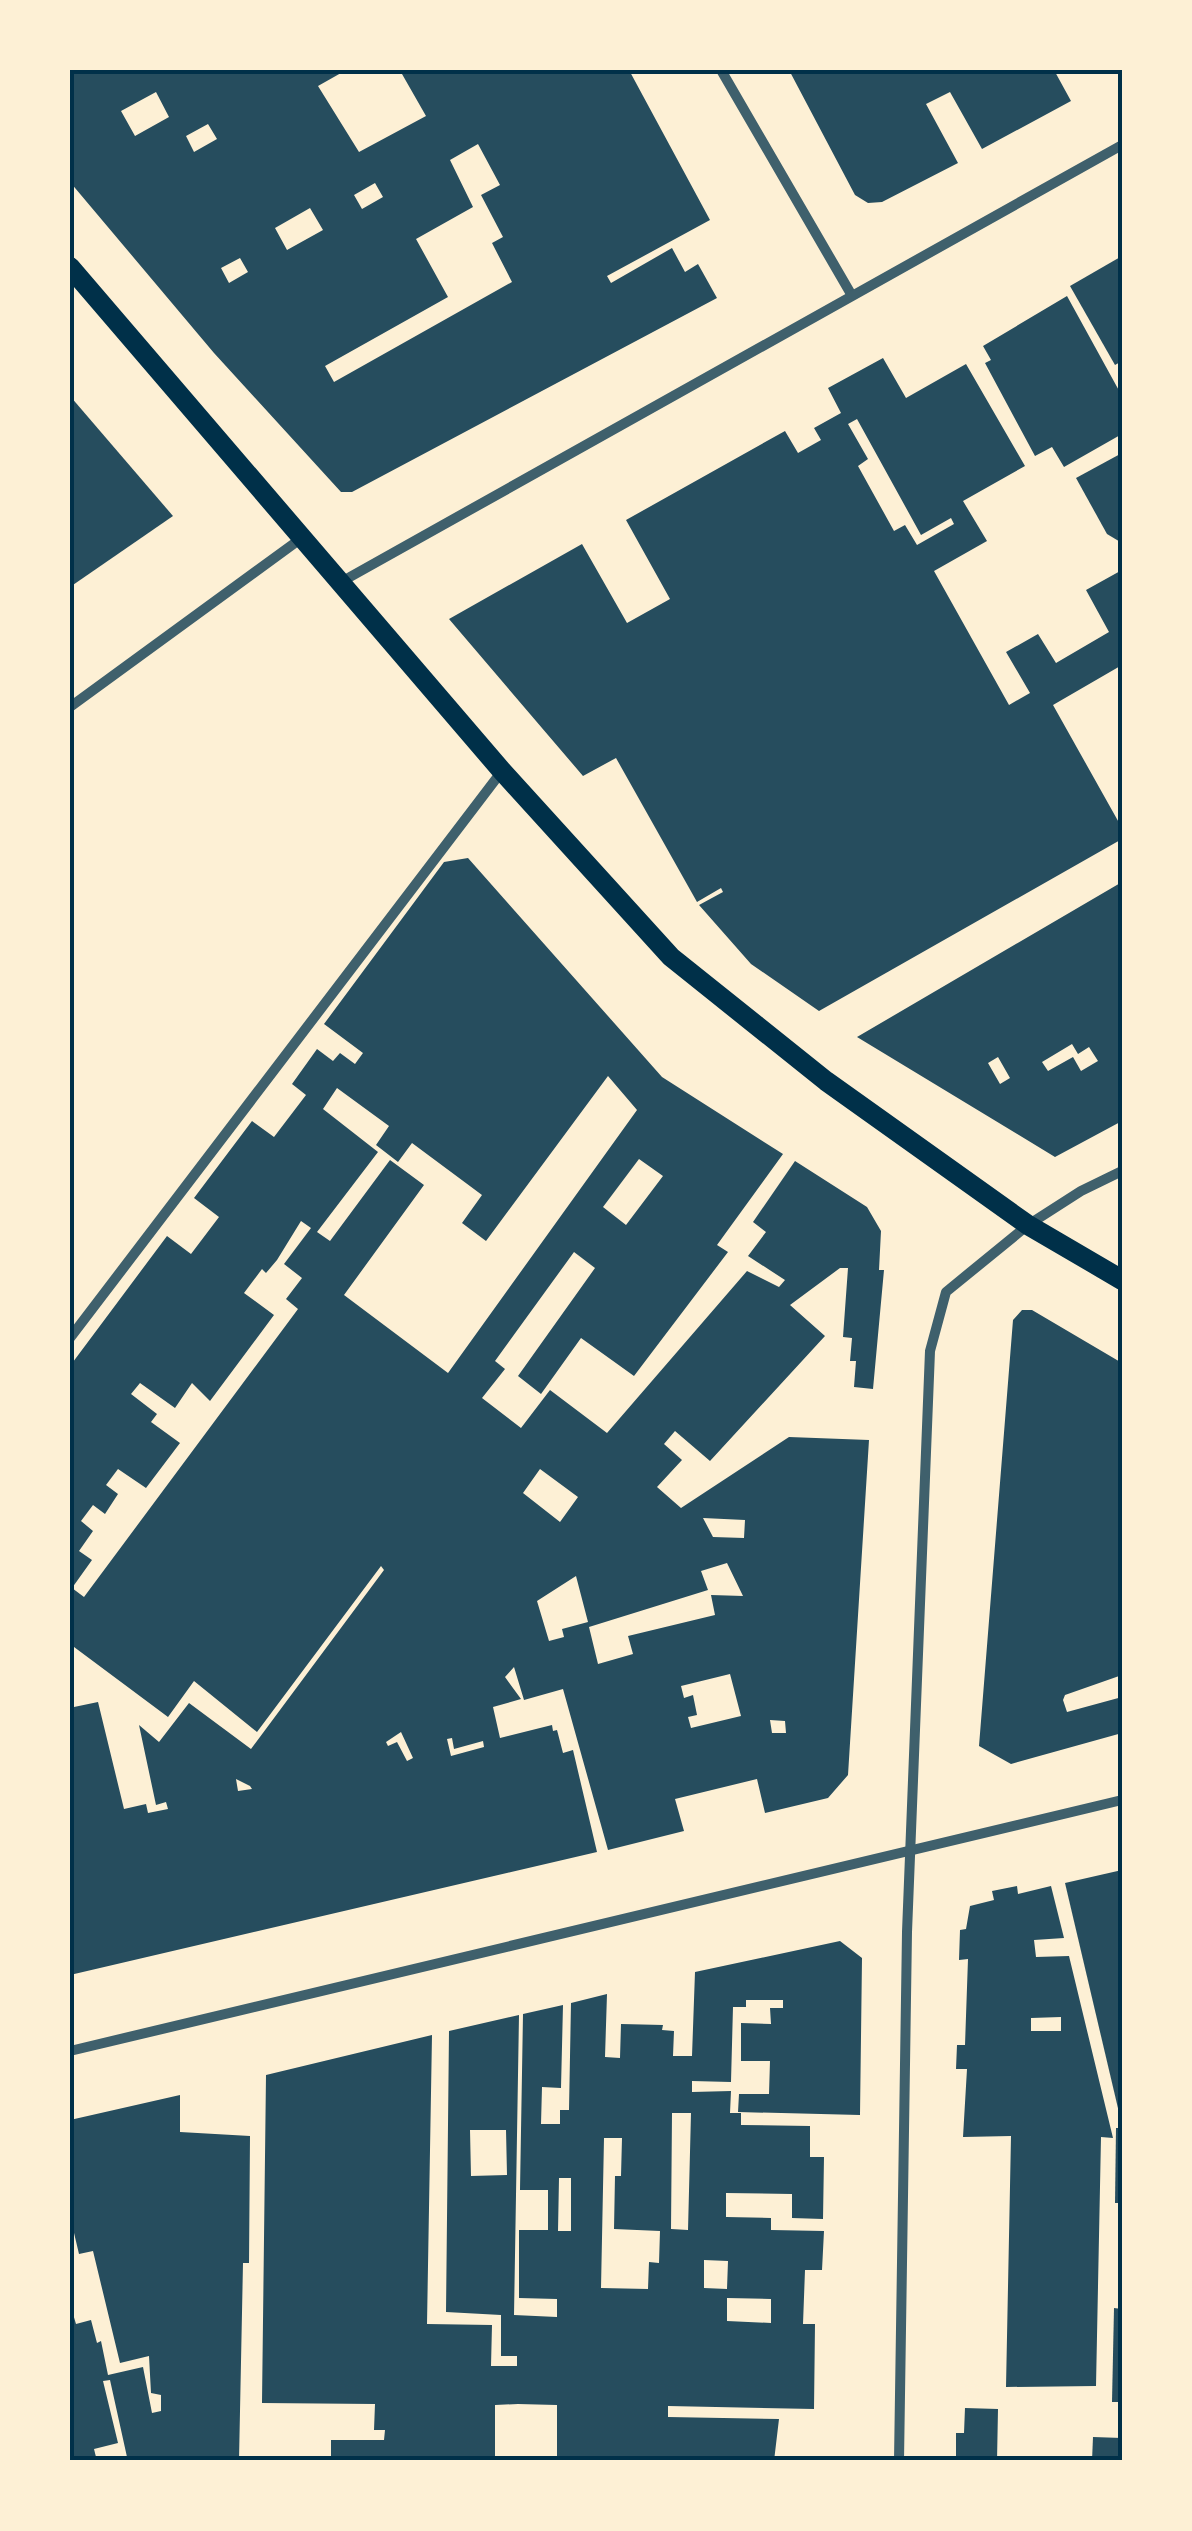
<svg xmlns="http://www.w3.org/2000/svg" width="1192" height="2531" viewBox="0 0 1192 2531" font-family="'Fira Sans',sans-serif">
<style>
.building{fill:#264d5e;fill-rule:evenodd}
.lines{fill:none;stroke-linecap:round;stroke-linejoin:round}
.minor{stroke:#3f606c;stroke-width:10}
.secondary{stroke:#003049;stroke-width:20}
.neatline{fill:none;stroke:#003049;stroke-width:4}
</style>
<rect width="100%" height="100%" fill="#fdf0d5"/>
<!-- building -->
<g class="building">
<path d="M 70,70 L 339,70 L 341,73 L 318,86 L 359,152 L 426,116 L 402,74 L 409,70 L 629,70 L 710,220 L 607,276 L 611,283 L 672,248 L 685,272 L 698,264 L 717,298 L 352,492 L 341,492 L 214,353 L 70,182 ZM 156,92 L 169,117 L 135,136 L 121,111 ZM 208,124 L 217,139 L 194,152 L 186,136 ZM 478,144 L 500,185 L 481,195 L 503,237 L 492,243 L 512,282 L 334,382 L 325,366 L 448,297 L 416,239 L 473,207 L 450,160 ZM 375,183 L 383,197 L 362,209 L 354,195 ZM 310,208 L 323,230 L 287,250 L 275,228 ZM 240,258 L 248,272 L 229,283 L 221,268 Z"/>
<path d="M 789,70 L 1054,70 L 1071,101 L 982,149 L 950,92 L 926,104 L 958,163 L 882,202 L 868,203 L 855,195 Z"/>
<path d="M 1122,256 L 1122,361 L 1115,365 L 1070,286 Z"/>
<path d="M 1067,296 L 1122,396 L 1122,434 L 1064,467 L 1052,447 L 1035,456 L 985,363 L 991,360 L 983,346 Z"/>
<path d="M 883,358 L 906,398 L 966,364 L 1025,466 L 963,501 L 987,541 L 934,571 L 1009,705 L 1030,693 L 1006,652 L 1038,634 L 1056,663 L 1109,632 L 1086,590 L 1122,570 L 1122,665 L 1053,705 L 1122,828 L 1122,839 L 819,1011 L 751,964 L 699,905 L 723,892 L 721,888 L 697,902 L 616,758 L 583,776 L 449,619 L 582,544 L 627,623 L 670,599 L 626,520 L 785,431 L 798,453 L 821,440 L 814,428 L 841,413 L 828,388 ZM 857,419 L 921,535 L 951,518 L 954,524 L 917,545 L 905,525 L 894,531 L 858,466 L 868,459 L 848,424 Z"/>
<path d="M 70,396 L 173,516 L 70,587 Z"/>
<path d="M 1122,453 L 1122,543 L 1107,534 L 1076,478 Z"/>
<path d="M 468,858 L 662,1077 L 783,1154 L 717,1245 L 728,1252 L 634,1376 L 581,1338 L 541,1394 L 518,1376 L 595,1268 L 574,1252 L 495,1361 L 505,1369 L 482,1398 L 521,1428 L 550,1390 L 607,1433 L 747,1271 L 779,1287 L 785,1280 L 748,1256 L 766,1232 L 753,1222 L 795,1161 L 867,1207 L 881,1231 L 879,1270 L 884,1270 L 873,1389 L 854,1387 L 856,1361 L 850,1361 L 852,1338 L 843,1337 L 848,1268 L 840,1268 L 790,1305 L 825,1336 L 710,1461 L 675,1431 L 664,1444 L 682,1460 L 657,1487 L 681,1508 L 789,1437 L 869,1440 L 848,1775 L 828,1798 L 765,1813 L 757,1779 L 675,1799 L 684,1831 L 608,1850 L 563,1689 L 524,1700 L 514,1667 L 505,1677 L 521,1699 L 493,1707 L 500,1738 L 552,1725 L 553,1731 L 557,1730 L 563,1753 L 573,1750 L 597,1852 L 70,1975 L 70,1696 L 74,1707 L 98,1702 L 124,1809 L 146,1804 L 148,1813 L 168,1809 L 166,1802 L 156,1805 L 139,1725 L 159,1742 L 189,1703 L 251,1749 L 384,1570 L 381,1566 L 257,1732 L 194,1681 L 168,1717 L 70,1644 L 70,1366 L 167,1236 L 191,1254 L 219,1217 L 194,1198 L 252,1121 L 274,1137 L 306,1095 L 292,1084 L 317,1049 L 333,1061 L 340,1053 L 355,1064 L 363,1053 L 324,1024 L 444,862 ZM 608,1076 L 637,1110 L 448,1373 L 344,1295 L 424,1185 L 390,1160 L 330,1241 L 317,1232 L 378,1152 L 323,1109 L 337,1088 L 389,1126 L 376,1145 L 398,1162 L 412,1143 L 482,1195 L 462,1223 L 486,1241 ZM 639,1159 L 663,1176 L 626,1225 L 603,1207 ZM 301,1221 L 311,1228 L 284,1264 L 302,1278 L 286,1299 L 298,1309 L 84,1597 L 72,1588 L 92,1560 L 79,1551 L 93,1531 L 81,1521 L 93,1505 L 105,1514 L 118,1494 L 106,1485 L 118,1469 L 146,1488 L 180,1443 L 151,1422 L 157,1414 L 131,1394 L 140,1383 L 175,1408 L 192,1383 L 210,1401 L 274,1315 L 244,1293 L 262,1269 L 266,1273 L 277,1260 ZM 540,1469 L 578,1497 L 560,1522 L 523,1493 ZM 703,1518 L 745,1520 L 744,1538 L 713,1537 ZM 727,1563 L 743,1596 L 711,1595 L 715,1615 L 628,1636 L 633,1654 L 598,1664 L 589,1627 L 708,1590 L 701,1571 ZM 576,1576 L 588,1622 L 562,1629 L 564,1637 L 549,1641 L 537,1601 ZM 730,1674 L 741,1716 L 691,1728 L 688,1717 L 697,1715 L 693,1695 L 684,1698 L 681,1686 ZM 770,1720 L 785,1721 L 786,1733 L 772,1733 ZM 401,1732 L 413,1758 L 407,1761 L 397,1742 L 388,1746 L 386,1742 ZM 452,1738 L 454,1749 L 483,1741 L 484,1747 L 451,1756 L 447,1739 ZM 236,1779 L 250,1786 L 252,1789 L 238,1791 Z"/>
<path d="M 1122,882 L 1122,1121 L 1055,1157 L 857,1037 ZM 1072,1044 L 1078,1054 L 1089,1047 L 1098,1061 L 1081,1071 L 1073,1057 L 1048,1071 L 1042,1062 ZM 998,1057 L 1010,1078 L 1000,1084 L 988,1063 Z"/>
<path d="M 1022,1310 L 1032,1310 L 1122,1363 L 1122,1675 L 1065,1695 L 1063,1700 L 1067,1712 L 1122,1697 L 1122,1733 L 1011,1764 L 979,1746 L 1013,1320 Z"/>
<path d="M 1122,1870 L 1122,2121 L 1121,2121 L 1065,1883 Z"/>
<path d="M 1017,1886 L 1018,1894 L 1051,1886 L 1064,1938 L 1034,1940 L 1036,1957 L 1069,1956 L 1113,2138 L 1101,2137 L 1096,2386 L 1006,2387 L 1011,2136 L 963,2137 L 967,2069 L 956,2069 L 957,2045 L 965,2045 L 968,1959 L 959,1960 L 960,1930 L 966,1929 L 970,1906 L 994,1900 L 992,1891 ZM 1061,2017 L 1061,2031 L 1031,2031 L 1031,2018 Z"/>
<path d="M 840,1941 L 862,1958 L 860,2115 L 738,2112 L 739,2094 L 769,2094 L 770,2061 L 741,2061 L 741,2023 L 771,2024 L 770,2008 L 783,2008 L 783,2000 L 746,2000 L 746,2007 L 733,2007 L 731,2082 L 692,2081 L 692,2092 L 731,2091 L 730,2113 L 741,2113 L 741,2125 L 810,2126 L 810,2157 L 824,2157 L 823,2219 L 792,2218 L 792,2194 L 726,2193 L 726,2217 L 771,2218 L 771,2230 L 824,2231 L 822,2270 L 805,2270 L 803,2324 L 815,2324 L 814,2409 L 668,2406 L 668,2417 L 779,2419 L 774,2461 L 557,2461 L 557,2405 L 518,2404 L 495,2405 L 495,2461 L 331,2461 L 331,2440 L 384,2440 L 385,2430 L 374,2430 L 375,2404 L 262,2403 L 266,2075 L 432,2035 L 427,2324 L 492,2325 L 491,2366 L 517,2366 L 517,2356 L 501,2356 L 501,2315 L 446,2312 L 449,2031 L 519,2015 L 514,2315 L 557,2317 L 557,2299 L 519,2298 L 519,2230 L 548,2230 L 548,2190 L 520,2190 L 523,2014 L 563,2005 L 561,2088 L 542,2087 L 541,2124 L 560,2124 L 560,2110 L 569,2110 L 571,2003 L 607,1994 L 605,2057 L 620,2058 L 621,2024 L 663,2025 L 662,2030 L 674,2031 L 673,2056 L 692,2056 L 695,1972 ZM 672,2113 L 691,2113 L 688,2230 L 671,2229 ZM 470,2130 L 506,2130 L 507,2175 L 471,2176 ZM 604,2138 L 622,2138 L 621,2176 L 615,2176 L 614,2229 L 660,2231 L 659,2263 L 649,2262 L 648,2289 L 601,2288 ZM 559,2178 L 571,2178 L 571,2231 L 558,2231 ZM 704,2260 L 728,2261 L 727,2289 L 704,2288 ZM 727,2298 L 771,2299 L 771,2323 L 727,2321 Z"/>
<path d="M 180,2095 L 180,2132 L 250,2136 L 249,2263 L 243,2263 L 239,2461 L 138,2461 L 137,2456 L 127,2457 L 110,2380 L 103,2381 L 118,2443 L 94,2449 L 97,2461 L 70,2461 L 70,2304 L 76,2324 L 91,2320 L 97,2343 L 101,2341 L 108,2375 L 143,2367 L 152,2413 L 161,2411 L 161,2395 L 151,2393 L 149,2356 L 120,2363 L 93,2251 L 79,2254 L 70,2216 L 70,2120 Z"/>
<path d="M 1116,2128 L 1122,2128 L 1122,2203 L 1115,2203 Z"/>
<path d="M 1114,2308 L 1122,2309 L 1122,2402 L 1112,2402 Z"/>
<path d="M 965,2408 L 998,2409 L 997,2461 L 956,2461 L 956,2433 L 964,2433 Z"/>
<path d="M 1093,2437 L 1122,2438 L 1122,2461 L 1092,2461 Z"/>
</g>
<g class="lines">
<!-- minor -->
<g class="minor">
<path d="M 721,70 L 851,294"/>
<path d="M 341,582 L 1122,145"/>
<path d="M 70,707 L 303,537"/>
<path d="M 70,1338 L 502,771"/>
<path d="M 70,2051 L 1122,1800"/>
<path d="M 899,2461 L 907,1932 L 930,1351 L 946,1292 L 1028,1225 L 1081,1191 L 1122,1171"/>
</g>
<!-- secondary -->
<path class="secondary" d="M 70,267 L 502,771 L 671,957 L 826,1081 L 1028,1225 L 1122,1280"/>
</g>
<!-- border -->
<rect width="1192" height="2531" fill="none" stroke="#fdf0d5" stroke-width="145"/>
<rect x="72" y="72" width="1048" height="2386" class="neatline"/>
</svg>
